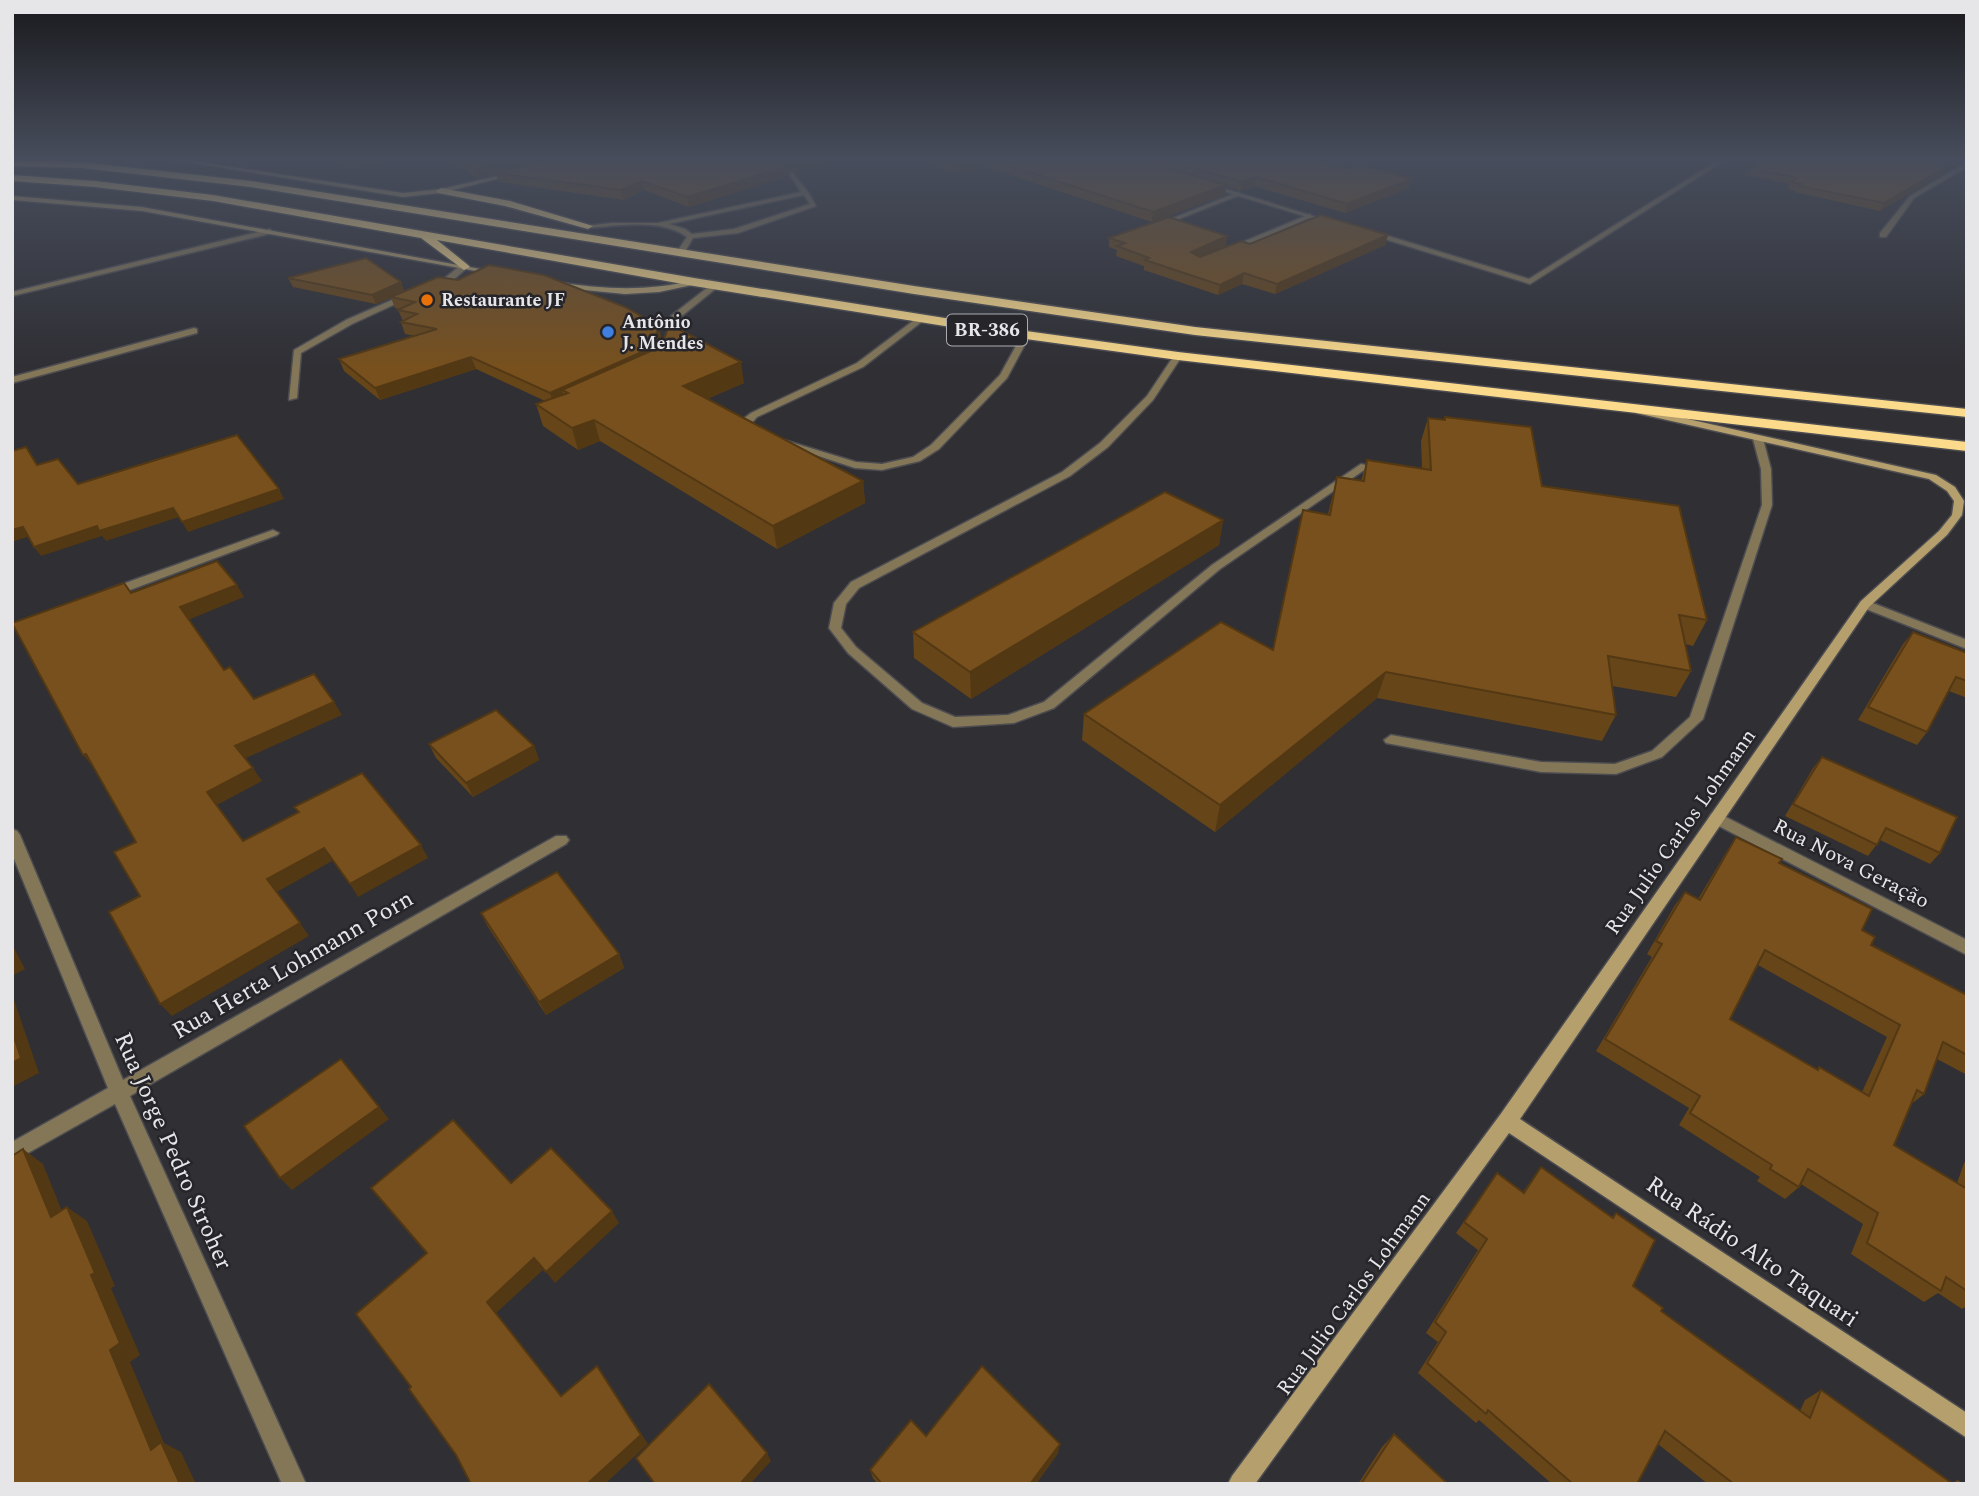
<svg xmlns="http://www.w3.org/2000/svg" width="1979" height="1496" viewBox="0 0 1979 1496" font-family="Spectral,serif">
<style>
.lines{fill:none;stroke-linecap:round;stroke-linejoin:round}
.lane-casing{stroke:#4c4c51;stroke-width:3}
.street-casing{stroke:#4c4c51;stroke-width:3}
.secondary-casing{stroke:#4c4c51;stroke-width:3}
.highway-casing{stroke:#4c4c51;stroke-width:3}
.lane{fill:#847758;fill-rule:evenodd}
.street{fill:#847758;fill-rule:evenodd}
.secondary{fill:#b49f6d;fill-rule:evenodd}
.highway{fill:#fbda8b;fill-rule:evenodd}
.wall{fill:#664519;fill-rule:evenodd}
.shaded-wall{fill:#533814}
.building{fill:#77501d;stroke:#533814;stroke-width:2;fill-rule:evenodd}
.food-dot{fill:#e8710a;stroke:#25252a;stroke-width:2.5}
.shop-dot{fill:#3f7fe0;stroke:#25252a;stroke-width:2.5}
.labels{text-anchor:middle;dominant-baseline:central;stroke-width:5;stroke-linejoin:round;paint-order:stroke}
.far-poi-label{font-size:18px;font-weight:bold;fill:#e6e6e9;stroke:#25252a;text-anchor:start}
.shield{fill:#25252a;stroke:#acacb0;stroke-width:2}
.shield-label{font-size:19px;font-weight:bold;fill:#e6e6e9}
.street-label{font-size:21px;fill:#e6e6e9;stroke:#25252a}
.near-street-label{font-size:24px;fill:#e6e6e9;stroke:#25252a}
</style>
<rect width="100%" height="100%" fill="#2f2f34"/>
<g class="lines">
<!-- lane casing -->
<g class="lane-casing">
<g id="lane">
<path d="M 792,172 L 808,192 L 816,206 L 738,233 L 693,238 L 683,255 L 676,253 L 687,237 C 661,218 618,226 588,228 L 584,226 L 612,223 L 658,223 L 801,192 L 789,174 ZM 804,195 L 810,204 L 734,229 L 692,234 L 685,229 L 669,224 Z"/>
<path d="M 1238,192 L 1240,195 L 1166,224 L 1161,223 Z"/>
<path d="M 1310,214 L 1312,217 L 1233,251 L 1226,249 Z"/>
<path d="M 461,265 L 468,267 L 452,281 L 433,288 L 429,286 L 446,277 Z"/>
<path d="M 712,284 L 719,286 L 678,319 L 671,342 L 664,344 L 671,316 Z"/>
<path d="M 408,293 L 415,295 L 352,324 L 301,353 L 297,398 L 289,400 L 294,350 L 346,320 Z"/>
<path d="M 917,318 L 924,320 L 863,367 L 757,417 L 749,426 L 756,433 L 754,435 L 748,435 L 739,427 L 742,420 L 751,413 L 857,363 Z"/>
<path d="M 1023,333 L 1030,335 L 1007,378 L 939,449 L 920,461 L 882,470 L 855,468 L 779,443 L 784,440 L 856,462 L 882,464 L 913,457 L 931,445 L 1000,375 Z"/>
<path d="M 1175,354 L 1182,356 L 1153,400 L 1108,447 L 1070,476 L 859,588 L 846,604 L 841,628 L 856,647 L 922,703 L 955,717 L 1008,715 L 1044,702 L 1212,565 L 1361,464 L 1370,466 L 1220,569 L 1054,708 L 1014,723 L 953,727 L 912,709 L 848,653 L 829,628 L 834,603 L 851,582 L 1062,472 L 1100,443 L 1147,396 Z"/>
<path d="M 1758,436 L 1763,439 L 1771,469 L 1772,505 L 1703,719 L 1662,757 L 1616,774 L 1541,772 L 1386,743 L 1384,740 L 1391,735 L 1541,762 L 1615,764 L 1652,751 L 1690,717 L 1762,505 L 1761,469 L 1753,439 Z"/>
</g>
</g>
<!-- street casing -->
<g class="street-casing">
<g id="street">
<path d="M 1720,159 L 1727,159 L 1530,284 L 1365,233 L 1372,231 L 1529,279 Z"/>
<path d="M 1967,162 L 1967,167 L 1914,198 L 1886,237 L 1880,237 L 1880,233 L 1910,196 Z"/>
<path d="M 1206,184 L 1210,184 L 1335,223 L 1330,224 L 1206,186 Z"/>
<path d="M 270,229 L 273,233 L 12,296 L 12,292 Z"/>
<path d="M 194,328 L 197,329 L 197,333 L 12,383 L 12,377 Z"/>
<path d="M 273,530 L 279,533 L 277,535 L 114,596 L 106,596 L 104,593 L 106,590 Z"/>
<path d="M 1865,600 L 1967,640 L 1967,649 L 1861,607 L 1859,604 Z"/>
<path d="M 1716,812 L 1967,940 L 1967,955 L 1711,822 L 1709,818 L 1711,814 Z"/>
<path d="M 12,829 L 17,831 L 20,835 L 123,1080 L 556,836 L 566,836 L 569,840 L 566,844 L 130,1096 L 306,1484 L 282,1484 L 115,1104 L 12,1162 L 12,1142 L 108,1088 L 12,854 Z"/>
</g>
</g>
<!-- secondary casing -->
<g class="secondary-casing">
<g id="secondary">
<path d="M 168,159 L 180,159 L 403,193 L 441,189 L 514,172 L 517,174 L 441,193 L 403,197 Z"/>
<path d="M 12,196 L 142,207 L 502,273 L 498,275 L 142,211 L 12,200 Z"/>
<path d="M 694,280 L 698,282 L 697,284 L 659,292 L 625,294 L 574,289 L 552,284 L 556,282 C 603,289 647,292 694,280 Z"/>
<path d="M 1639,408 L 1936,475 L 1955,487 L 1964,501 L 1962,515 L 1947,535 L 1869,607 L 1520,1119 L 1967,1413 L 1967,1438 L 1509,1133 L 1255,1484 L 1228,1484 L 1232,1476 L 1500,1115 L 1861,601 L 1939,531 L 1952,515 L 1954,501 L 1947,491 L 1929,479 L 1636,413 L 1636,409 Z"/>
</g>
</g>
<!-- highway casing -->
<g class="highway-casing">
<g id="highway">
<path d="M 12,160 L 82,162 L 251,181 L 914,286 L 1195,327 L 1967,409 L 1967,417 L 1195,335 L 914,294 L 251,187 L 82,168 L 12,166 Z"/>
<path d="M 12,175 L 95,181 L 213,195 L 694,278 L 1026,331 L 1178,352 L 1967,442 L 1967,451 L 1178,360 L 1026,339 L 694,286 L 437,240 L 468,265 L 470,267 L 464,270 L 421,238 L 213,201 L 95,187 L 12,181 Z"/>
<path d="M 441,188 L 510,201 L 593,226 L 588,229 L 505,206 L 438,193 L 436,191 Z"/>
</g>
</g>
<!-- lane -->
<use href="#lane" class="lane"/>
<!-- street -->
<use href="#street" class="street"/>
<!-- secondary -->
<use href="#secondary" class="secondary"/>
<!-- highway -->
<use href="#highway" class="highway"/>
</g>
<!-- wall -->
<g class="wall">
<path d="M 332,159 L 405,159 L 354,169 L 340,165 Z"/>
<path d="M 440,159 L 839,159 L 797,173 L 791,170 L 787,176 L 689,207 L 644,190 L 624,200 L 499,182 L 496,174 L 479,178 Z"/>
<path d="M 915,159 L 1309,159 L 1348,169 L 1412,179 L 1409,188 L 1345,213 L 1254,186 L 1241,191 L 1226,186 L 1225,195 L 1152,222 L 984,166 L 957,173 Z"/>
<path d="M 1933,165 L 1940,175 L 1880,211 L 1795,192 L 1796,191 L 1787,189 L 1790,184 L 1746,175 L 1749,168 Z"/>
<path d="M 1388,235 L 1385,245 L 1275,294 L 1242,284 L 1218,295 L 1144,270 L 1144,266 L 1116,256 L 1117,250 L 1109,247 L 1109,238 L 1226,246 L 1205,255 L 1250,244 Z"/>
<path d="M 288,278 L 401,282 L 404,291 L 659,326 L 661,338 L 660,341 L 744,383 L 707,399 L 863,481 L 865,503 L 777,549 L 600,441 L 578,450 L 543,426 L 536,404 L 545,401 L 476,369 L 380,400 L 344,371 L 339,359 L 416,336 L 405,334 L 401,322 L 403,321 L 398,310 L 400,309 L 395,308 L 391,298 L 376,304 L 293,287 Z"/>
<path d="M 1445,417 L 1542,486 L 1707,620 L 1693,646 L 1685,644 L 1691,671 L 1676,697 L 1612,686 L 1616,715 L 1602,741 L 1377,698 L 1215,832 L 1082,740 L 1084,714 L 1272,650 L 1328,514 L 1337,477 L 1361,481 L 1367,460 L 1422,468 L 1421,441 L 1428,418 L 1444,420 Z"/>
<path d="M 1223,520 L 1219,545 L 971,699 L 914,658 L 913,632 Z"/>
<path d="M 1913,632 L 1967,653 L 1967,698 L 1949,691 L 1927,732 L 1917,745 L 1858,720 L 1903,644 Z"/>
<path d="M 429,744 L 534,746 L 539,760 L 473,797 L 436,758 Z"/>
<path d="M 1822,757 L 1940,853 L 1930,864 L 1880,840 L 1868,856 L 1785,816 L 1813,768 Z"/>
<path d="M 1736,837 L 1779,863 L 1862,930 L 1871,945 L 1967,995 L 1967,1075 L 1937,1059 L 1924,1094 L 1910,1105 L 1894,1145 L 1957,1183 L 1964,1163 L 1967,1160 L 1967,1306 L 1962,1309 L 1938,1293 L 1924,1302 L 1851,1254 L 1863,1224 L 1801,1184 L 1799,1187 L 1785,1199 L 1757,1181 L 1760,1177 L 1679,1125 L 1689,1108 L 1596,1051 L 1652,957 L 1647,954 L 1675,905 L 1685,892 L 1698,899 L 1727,851 ZM 1758,965 L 1887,1037 L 1862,1092 L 1819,1067 L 1817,1070 L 1730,1019 Z"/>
<path d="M 481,913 L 619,954 L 624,968 L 546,1015 L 488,927 Z"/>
<path d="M 1541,1167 L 1612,1217 L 1616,1213 L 1633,1286 L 1661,1311 L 1800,1411 L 1805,1400 L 1821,1390 L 1952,1483 L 1958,1480 L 1963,1484 L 1708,1484 L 1658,1444 L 1637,1484 L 1552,1484 L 1479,1420 L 1476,1423 L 1418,1373 L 1438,1342 L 1426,1333 L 1478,1250 L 1456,1233 L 1497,1173 L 1523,1192 Z"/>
<path d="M 1394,1434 L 1448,1484 L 1358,1484 L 1382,1447 Z"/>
<path d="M 926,1436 L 1058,1453 L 1036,1484 L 878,1484 L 873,1478 L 870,1470 Z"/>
</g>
<!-- shaded-wall -->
<g class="shaded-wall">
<path d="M 356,159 L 405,159 L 354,169 L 350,160 Z"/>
<path d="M 525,159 L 568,159 L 496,173 L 496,174 L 479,178 L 476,169 Z"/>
<path d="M 813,159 L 839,159 L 797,173 L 795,164 Z"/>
<path d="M 978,159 L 984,159 L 984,166 L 957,173 L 957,164 Z"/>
<path d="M 1936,159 L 1942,159 L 1925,170 L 1928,164 Z"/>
<path d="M 789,161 L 791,170 L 787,176 L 689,207 L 687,197 Z"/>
<path d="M 1944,168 L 1940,175 L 1880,211 L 1884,203 Z"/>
<path d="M 1256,177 L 1254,186 L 1241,191 L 1242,182 Z"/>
<path d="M 1412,179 L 1409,188 L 1345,213 L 1347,204 Z"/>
<path d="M 642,181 L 644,190 L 624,200 L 621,190 Z"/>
<path d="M 1226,185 L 1225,195 L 1152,222 L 1153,212 Z"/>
<path d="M 1388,235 L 1385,245 L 1275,294 L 1277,284 Z"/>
<path d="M 1227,236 L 1226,246 L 1190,262 L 1191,252 Z"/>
<path d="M 1244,273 L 1242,284 L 1218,295 L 1220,285 Z"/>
<path d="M 401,282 L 404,292 L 376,304 L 372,295 Z"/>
<path d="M 659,326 L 661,338 L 657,353 L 562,390 L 565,400 L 554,405 L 550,393 Z"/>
<path d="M 471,357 L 476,369 L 380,400 L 375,388 Z"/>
<path d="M 741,362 L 744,383 L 688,407 L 683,386 Z"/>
<path d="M 594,420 L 600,441 L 578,450 L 572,428 Z"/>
<path d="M 863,481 L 865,503 L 777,549 L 773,526 Z"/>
<path d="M 279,489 L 284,499 L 188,532 L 182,522 Z"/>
<path d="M 173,508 L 179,517 L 106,541 L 102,536 L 41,556 L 34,547 L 97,526 Z"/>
<path d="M 1223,520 L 1219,545 L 971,699 L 970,672 Z"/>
<path d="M 23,527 L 30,536 L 12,542 L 12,530 Z"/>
<path d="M 237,585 L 244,597 L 188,620 L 180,607 Z"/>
<path d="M 1386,672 L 1377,698 L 1215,832 L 1220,805 Z"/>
<path d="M 334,702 L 342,715 L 244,759 L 235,746 Z"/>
<path d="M 534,746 L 539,760 L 473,797 L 466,783 Z"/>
<path d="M 86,754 L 94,768 L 83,755 Z"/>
<path d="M 253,768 L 262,781 L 217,805 L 207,792 Z"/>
<path d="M 421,845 L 428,858 L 358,897 L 350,884 Z"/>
<path d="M 324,848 L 332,861 L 277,892 L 267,879 Z"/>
<path d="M 300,923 L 309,936 L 172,1016 L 160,1004 Z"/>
<path d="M 12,944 L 25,969 L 12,976 Z"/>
<path d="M 619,954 L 624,968 L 546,1015 L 539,1002 Z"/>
<path d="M 12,994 L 39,1073 L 12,1087 Z"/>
<path d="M 341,1059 L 389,1119 L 292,1190 L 280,1178 Z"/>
<path d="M 23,1149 L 43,1164 L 70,1231 L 51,1217 Z"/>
<path d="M 67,1207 L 87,1221 L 115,1286 L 111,1288 L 140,1355 L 130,1362 L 164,1443 L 181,1452 L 196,1484 L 180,1484 L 151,1450 L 110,1350 L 91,1275 Z"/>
<path d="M 612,1211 L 619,1223 L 555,1283 L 546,1272 Z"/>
<path d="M 534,1258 L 543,1270 L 496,1313 L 569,1406 L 487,1302 Z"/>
<path d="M 597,1366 L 604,1376 L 648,1444 L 605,1484 L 587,1484 Z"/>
<path d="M 1060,1444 L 1058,1453 L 1036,1484 L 1030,1484 Z"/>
<path d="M 767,1453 L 771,1461 L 750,1484 L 740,1484 Z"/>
</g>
<!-- building -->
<g class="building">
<path d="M 455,159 L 525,159 L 476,169 Z"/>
<path d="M 553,159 L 813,159 L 795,164 L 789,161 L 786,167 L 687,197 L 642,181 L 621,190 L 496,173 Z"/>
<path d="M 940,159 L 978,159 L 957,164 Z"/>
<path d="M 989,159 L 1136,159 L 1226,185 L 1153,212 Z"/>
<path d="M 1163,159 L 1309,159 L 1348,169 L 1360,165 L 1412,179 L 1347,204 L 1256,177 L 1242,182 Z"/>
<path d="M 1766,159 L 1936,159 L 1928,164 L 1944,168 L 1884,203 L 1799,186 L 1801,184 L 1791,182 L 1797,178 L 1749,168 Z"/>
<path d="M 1321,215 L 1388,235 L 1277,284 L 1244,273 L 1220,285 L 1145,260 L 1149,258 L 1117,246 L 1125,243 L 1109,238 L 1169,217 L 1227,236 L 1191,252 L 1200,257 L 1241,241 L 1250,244 Z"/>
<path d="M 366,258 L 401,282 L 372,295 L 288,278 Z"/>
<path d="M 489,265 L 544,275 L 625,307 L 659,326 L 654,341 L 644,351 L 550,393 L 471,357 L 375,388 L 339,359 L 437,329 L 401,322 L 417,314 L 398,310 L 415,302 L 391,297 L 438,277 L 458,280 Z"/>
<path d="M 669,324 L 741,362 L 683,386 L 863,481 L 773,526 L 594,420 L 572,428 L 536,404 L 568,393 L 562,390 L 651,351 L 665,337 Z"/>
<path d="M 1445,417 L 1531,427 L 1542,486 L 1679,506 L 1707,620 L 1679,615 L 1691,671 L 1608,656 L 1616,715 L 1386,672 L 1220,805 L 1084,714 L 1221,622 L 1273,650 L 1303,510 L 1330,515 L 1337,477 L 1364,481 L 1367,460 L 1431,470 L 1428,418 L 1445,420 Z"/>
<path d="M 237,435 L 279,489 L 182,522 L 173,508 L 99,531 L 97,526 L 34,547 L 23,527 L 12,530 L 12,451 L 26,447 L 37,465 L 58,459 L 78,484 Z"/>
<path d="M 1165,492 L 1223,520 L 970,672 L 913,632 Z"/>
<path d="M 217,561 L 237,585 L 180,607 L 224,670 L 230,667 L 254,699 L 314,674 L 334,702 L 235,746 L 253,768 L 207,792 L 243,841 L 299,812 L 294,807 L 362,773 L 421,845 L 350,884 L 324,848 L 267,879 L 300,923 L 160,1004 L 109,912 L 140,896 L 114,852 L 136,842 L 86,754 L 83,755 L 77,744 L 12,623 L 124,583 L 131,593 Z"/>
<path d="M 1913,632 L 1967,653 L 1967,681 L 1956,677 L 1927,732 L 1868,707 Z"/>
<path d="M 496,710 L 534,746 L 466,783 L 429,744 Z"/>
<path d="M 1822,757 L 1957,817 L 1940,853 L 1886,828 L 1877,845 L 1793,804 Z"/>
<path d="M 1736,837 L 1782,859 L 1779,863 L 1872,909 L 1862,930 L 1875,937 L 1871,945 L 1967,995 L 1967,1055 L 1943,1042 L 1924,1094 L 1917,1090 L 1894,1145 L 1967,1189 L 1967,1291 L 1946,1277 L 1941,1291 L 1867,1243 L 1878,1213 L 1808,1169 L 1799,1187 L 1770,1169 L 1772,1165 L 1690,1113 L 1700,1096 L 1605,1039 L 1662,944 L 1656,941 L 1685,892 L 1700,900 ZM 1765,950 L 1900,1025 L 1869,1096 L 1819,1067 L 1818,1070 L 1730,1019 Z"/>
<path d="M 557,872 L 619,954 L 539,1002 L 481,913 Z"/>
<path d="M 12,1031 L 21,1058 L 12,1063 Z"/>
<path d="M 341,1059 L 379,1107 L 280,1178 L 244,1126 Z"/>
<path d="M 453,1120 L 511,1183 L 551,1148 L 612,1211 L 546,1272 L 534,1258 L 487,1302 L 561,1396 L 597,1366 L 641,1435 L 587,1484 L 471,1484 L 456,1455 L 409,1389 L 411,1387 L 356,1314 L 427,1253 L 371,1188 Z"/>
<path d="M 23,1149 L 51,1217 L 67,1207 L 95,1273 L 91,1275 L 120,1343 L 110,1350 L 151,1450 L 161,1442 L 180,1484 L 12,1484 L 12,1156 Z"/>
<path d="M 1541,1167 L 1613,1218 L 1616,1213 L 1655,1240 L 1633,1286 L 1663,1308 L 1661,1311 L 1810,1418 L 1821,1390 L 1953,1484 L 1734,1484 L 1665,1431 L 1637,1484 L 1573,1484 L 1488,1410 L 1486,1414 L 1427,1363 L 1446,1332 L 1435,1322 L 1487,1239 L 1464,1222 L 1497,1173 L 1524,1193 Z"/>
<path d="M 982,1366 L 1060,1444 L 1030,1484 L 882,1484 L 870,1470 L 911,1420 L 926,1436 Z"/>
<path d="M 709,1384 L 767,1453 L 740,1484 L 655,1484 L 636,1458 Z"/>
<path d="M 1394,1434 L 1448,1484 L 1361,1484 Z"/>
</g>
<!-- sky -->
<linearGradient id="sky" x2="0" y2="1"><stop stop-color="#1a1a1d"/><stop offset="0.43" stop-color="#474d5c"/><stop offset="1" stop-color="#474d5c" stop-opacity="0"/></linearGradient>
<rect width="1979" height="368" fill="url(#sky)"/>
<!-- markers -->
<circle class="food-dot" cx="427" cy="300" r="7"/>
<circle class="shop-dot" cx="608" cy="332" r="7"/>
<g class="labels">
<!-- far-poi labels -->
<g class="far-poi-label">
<text x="441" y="300">Restaurante JF</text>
<text x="622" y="322">Antônio<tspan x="622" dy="21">J. Mendes</tspan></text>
</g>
<!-- shield labels -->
<rect class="shield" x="947" y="314.5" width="80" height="31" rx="5"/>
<g class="shield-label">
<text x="987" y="330">BR-386</text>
</g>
<!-- street labels -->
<g class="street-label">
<text transform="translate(1681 832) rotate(-55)">Rua Julio Carlos Lohmann</text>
<text transform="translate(1851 864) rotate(27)">Rua Nova Geração</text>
<text transform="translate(1354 1294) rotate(-54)">Rua Julio Carlos Lohmann</text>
</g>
<!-- near-street labels -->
<g class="near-street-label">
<text transform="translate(293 965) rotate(-30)">Rua Herta Lohmann Porn</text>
<text transform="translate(173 1151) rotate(66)">Rua Jorge Pedro Stroher</text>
<text transform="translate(1752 1252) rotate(34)">Rua Rádio Alto Taquari</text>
</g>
</g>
<!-- border -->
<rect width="1979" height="1496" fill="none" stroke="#e6e6e9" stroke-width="28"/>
</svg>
